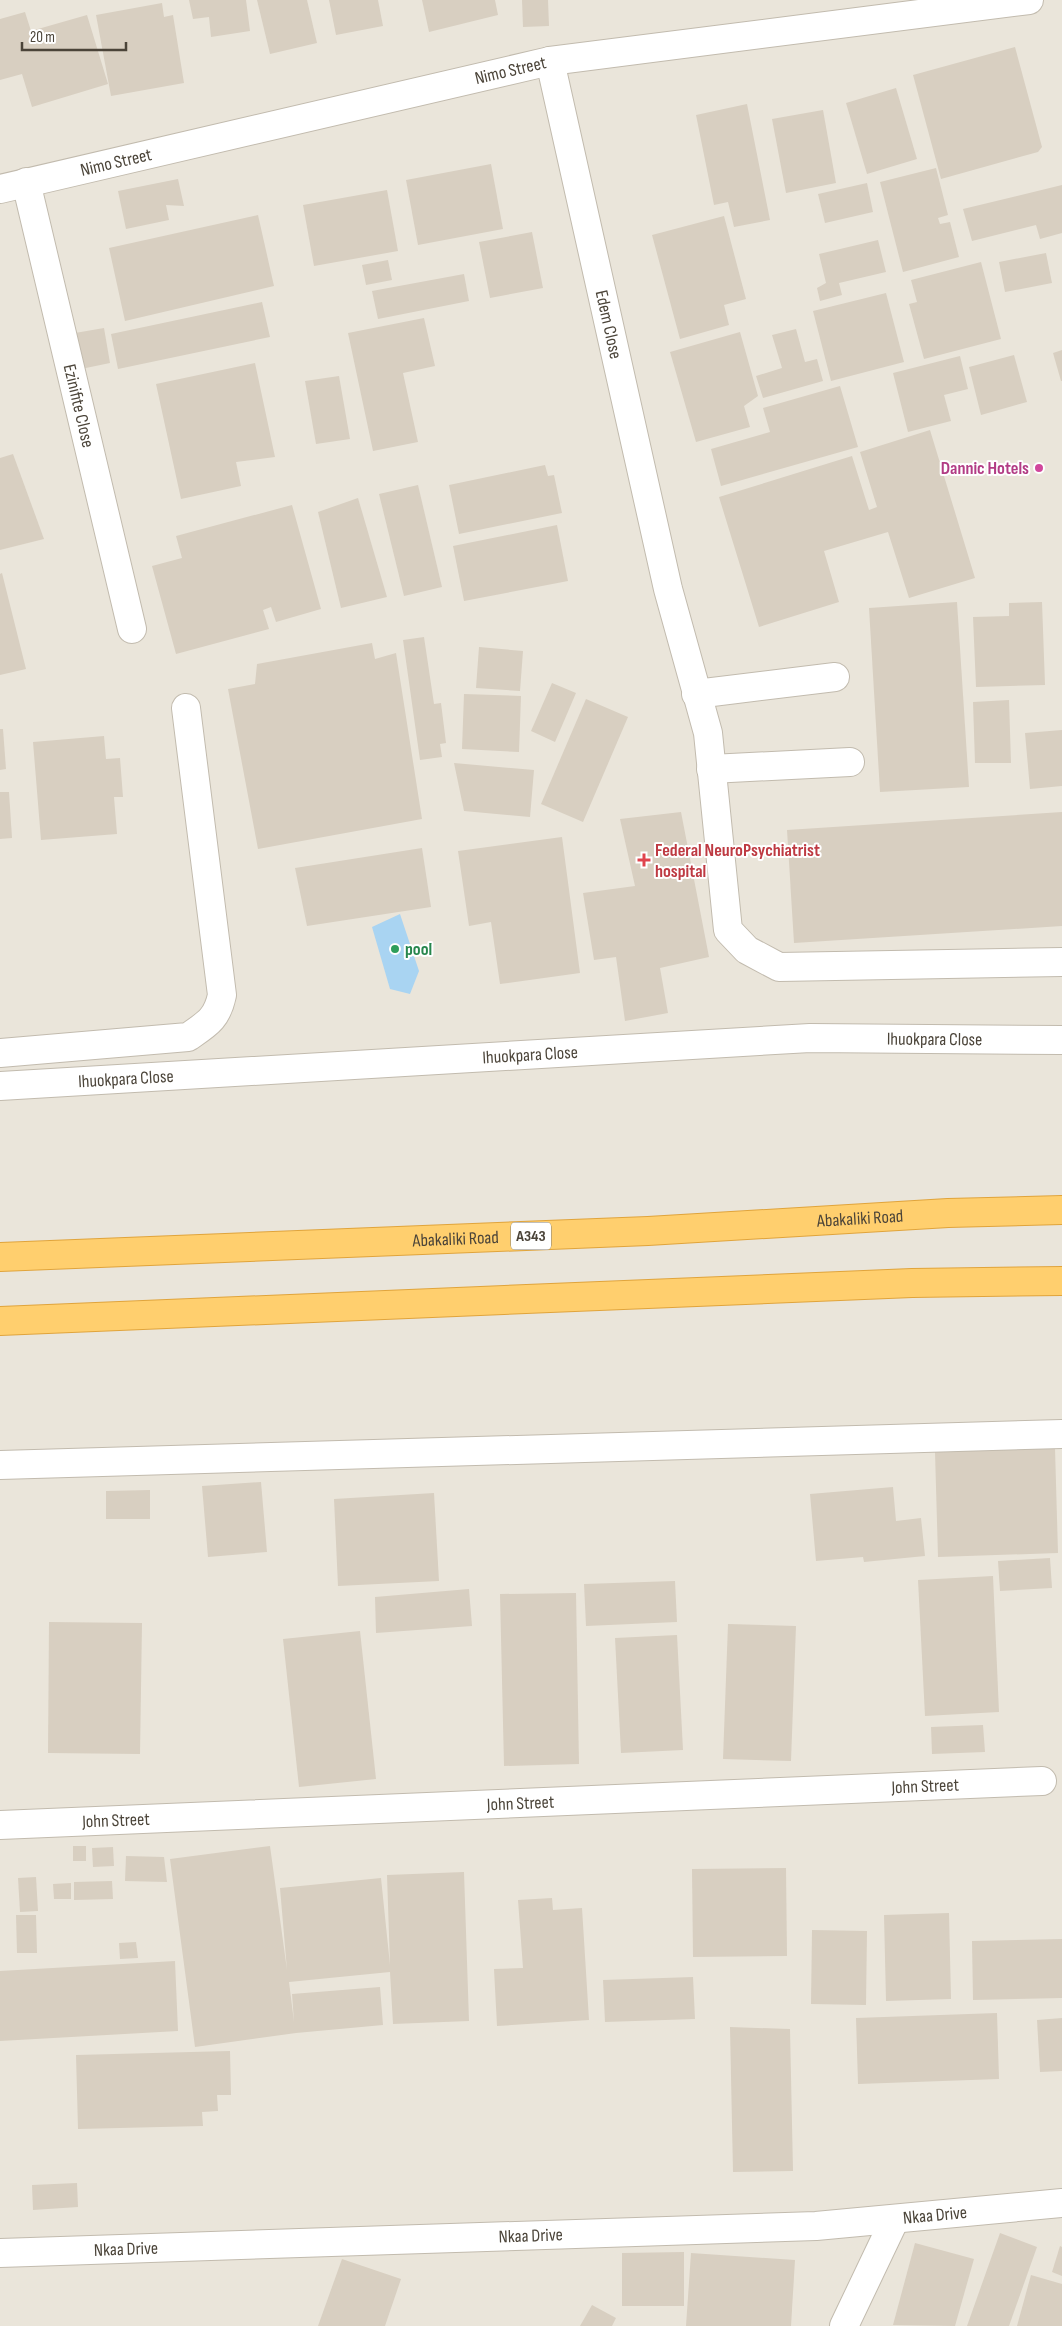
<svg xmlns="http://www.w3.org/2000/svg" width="1062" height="2326" viewBox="0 0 1062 2326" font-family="'Sofia Sans Condensed',sans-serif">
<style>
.residential{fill:#eae5da}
.water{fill:#a9d4f2}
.building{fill:#d8cfc1}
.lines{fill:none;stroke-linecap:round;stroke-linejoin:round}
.minor-casing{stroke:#c2bbae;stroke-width:30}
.highway-casing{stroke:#e0a43c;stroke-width:30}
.minor{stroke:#fff;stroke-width:28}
.highway{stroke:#ffcf6e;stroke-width:28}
.hotel-dot{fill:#d1479c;stroke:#fff;stroke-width:2}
.health-dot{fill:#e0444e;stroke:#fff;stroke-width:2}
.leisure-dot{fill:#2e9e5b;stroke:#fff;stroke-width:2}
.labels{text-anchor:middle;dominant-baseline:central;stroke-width:4;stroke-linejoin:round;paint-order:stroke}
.shield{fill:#fff;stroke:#817c74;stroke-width:1}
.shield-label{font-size:16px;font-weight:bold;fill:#4b4439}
.street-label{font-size:18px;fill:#4b4439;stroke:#fff}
.hotel-label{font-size:18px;font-weight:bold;fill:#b23c85;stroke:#fff;text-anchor:end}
.health-label{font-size:18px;font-weight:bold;fill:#be3a42;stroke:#fff;text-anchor:start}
.leisure-label{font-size:18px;font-weight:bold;fill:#27864d;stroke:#fff;text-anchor:start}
</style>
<rect width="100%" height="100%" fill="#f6f3ec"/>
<!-- residential -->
<rect class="residential" x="0" y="0" width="1062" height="2326"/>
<!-- water -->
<path class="water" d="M 400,914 L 419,971 L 410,994 L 390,989 L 372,927 Z"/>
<!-- building -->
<g class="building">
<path d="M 189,0 L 246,0 L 250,31 L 211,37 L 209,17 L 193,19 Z"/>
<path d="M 257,0 L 307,0 L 317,43 L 270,54 Z"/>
<path d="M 329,0 L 378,0 L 383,26 L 336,35 Z"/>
<path d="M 422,0 L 495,0 L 498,15 L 429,32 Z"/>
<path d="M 522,0 L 548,0 L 549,26 L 523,27 Z"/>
<path d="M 162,3 L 164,17 L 173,15 L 184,83 L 111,96 L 96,15 Z"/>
<path d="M 25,12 L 31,31 L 87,15 L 108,84 L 32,107 L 22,74 L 0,80 L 0,19 Z"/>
<path d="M 1015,47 L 1042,147 L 1038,152 L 941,179 L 913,75 Z"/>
<path d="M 896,88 L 917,159 L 867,174 L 846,103 Z"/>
<path d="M 747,104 L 770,220 L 734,227 L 728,202 L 714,205 L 696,115 Z"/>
<path d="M 823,110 L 836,183 L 786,193 L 772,119 Z"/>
<path d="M 491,164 L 503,229 L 418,245 L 406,180 Z"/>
<path d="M 936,168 L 948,215 L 938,218 L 940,224 L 950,222 L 959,257 L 903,272 L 880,182 Z"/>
<path d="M 178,179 L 184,206 L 166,205 L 169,220 L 126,229 L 118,191 Z"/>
<path d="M 867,183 L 873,212 L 825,223 L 818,194 Z"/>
<path d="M 1062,185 L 1062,233 L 1040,239 L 1036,225 L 972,241 L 963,209 Z"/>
<path d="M 387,190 L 398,251 L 314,266 L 303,205 Z"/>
<path d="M 258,215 L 274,286 L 125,321 L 109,248 Z"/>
<path d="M 724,216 L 746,299 L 724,305 L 729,325 L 680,339 L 652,235 Z"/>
<path d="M 532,232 L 543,288 L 490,298 L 479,242 Z"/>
<path d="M 878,240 L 886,272 L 839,283 L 842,295 L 820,301 L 817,288 L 826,283 L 819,254 Z"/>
<path d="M 1046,253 L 1052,283 L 1005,292 L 999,262 Z"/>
<path d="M 388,260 L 392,280 L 366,285 L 362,265 Z"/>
<path d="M 981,262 L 1001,339 L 924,359 L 909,304 L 917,302 L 911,280 Z"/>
<path d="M 464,274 L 469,301 L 378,319 L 372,291 Z"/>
<path d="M 886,293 L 904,362 L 831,381 L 813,311 Z"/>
<path d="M 262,302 L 270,337 L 118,369 L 111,334 Z"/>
<path d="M 424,318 L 435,366 L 403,373 L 418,442 L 373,451 L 348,333 Z"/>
<path d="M 104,328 L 110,363 L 81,369 L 75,333 Z"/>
<path d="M 796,329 L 805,362 L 817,359 L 823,381 L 763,398 L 756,376 L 782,368 L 772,335 Z"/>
<path d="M 740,332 L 758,396 L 744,406 L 750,427 L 696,442 L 670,352 Z"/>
<path d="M 1062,350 L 1062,381 L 1061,381 L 1053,353 Z"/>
<path d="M 1014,355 L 1027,402 L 981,415 L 969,367 Z"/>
<path d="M 960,356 L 968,389 L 944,395 L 951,421 L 908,432 L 893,373 Z"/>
<path d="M 255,363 L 275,457 L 236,462 L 241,486 L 181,499 L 156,384 Z"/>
<path d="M 339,376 L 350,439 L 316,444 L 305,381 Z"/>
<path d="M 840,386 L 858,447 L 721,486 L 711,449 L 770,432 L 763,408 Z"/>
<path d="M 930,430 L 975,578 L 909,598 L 888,532 L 824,551 L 839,602 L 759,627 L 719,497 L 852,456 L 869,510 L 877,507 L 860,452 Z"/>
<path d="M 13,454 L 44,539 L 0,550 L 0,458 Z"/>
<path d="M 545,465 L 548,476 L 554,475 L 562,513 L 459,534 L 449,485 Z"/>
<path d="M 418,485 L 442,587 L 404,596 L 379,494 Z"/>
<path d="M 358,498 L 387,597 L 341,608 L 318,512 Z"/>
<path d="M 292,505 L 321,609 L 276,622 L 271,607 L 263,610 L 269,629 L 176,654 L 152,566 L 182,558 L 176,536 Z"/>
<path d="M 557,525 L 568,581 L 464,601 L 453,546 Z"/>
<path d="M 2,573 L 26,669 L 0,675 L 0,574 Z"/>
<path d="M 957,602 L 969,787 L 880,792 L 869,608 Z"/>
<path d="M 1042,602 L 1045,685 L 976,687 L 973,617 L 1009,616 L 1009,603 Z"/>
<path d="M 424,637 L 434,704 L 441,703 L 446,743 L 440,744 L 442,757 L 420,760 L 403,640 Z"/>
<path d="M 372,643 L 375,659 L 396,653 L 422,819 L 258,849 L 228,689 L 255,684 L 257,664 Z"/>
<path d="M 479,647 L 523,651 L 520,691 L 476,688 Z"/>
<path d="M 552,683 L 576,693 L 555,742 L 531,731 Z"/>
<path d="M 464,694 L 521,696 L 519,752 L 462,749 Z"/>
<path d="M 586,699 L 628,717 L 583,822 L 541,804 Z"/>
<path d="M 1009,700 L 1011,763 L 975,763 L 973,702 Z"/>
<path d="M 0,729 L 3,729 L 6,769 L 0,770 Z"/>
<path d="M 1062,730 L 1062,786 L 1030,789 L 1025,733 Z"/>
<path d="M 104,736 L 106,759 L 120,758 L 123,797 L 114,797 L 117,834 L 41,840 L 33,742 Z"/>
<path d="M 454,763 L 534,770 L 530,817 L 464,811 Z"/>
<path d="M 0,792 L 9,792 L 12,838 L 0,839 Z"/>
<path d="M 681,812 L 709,957 L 660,968 L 668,1013 L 625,1021 L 616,957 L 594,960 L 583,893 L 635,886 L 620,819 Z"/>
<path d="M 1062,812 L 1062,926 L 794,943 L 787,830 Z"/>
<path d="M 562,837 L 580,973 L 500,984 L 491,922 L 469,926 L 458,851 Z"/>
<path d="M 422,848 L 431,907 L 307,926 L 295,868 Z"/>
<path d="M 1055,1448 L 1058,1553 L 938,1557 L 935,1452 Z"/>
<path d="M 261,1482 L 267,1552 L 208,1557 L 202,1486 Z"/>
<path d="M 893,1487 L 896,1521 L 921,1518 L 925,1556 L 864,1562 L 863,1557 L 816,1561 L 810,1494 Z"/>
<path d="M 150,1490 L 150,1519 L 106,1519 L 106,1491 Z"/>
<path d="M 434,1493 L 439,1581 L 338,1586 L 334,1499 Z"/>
<path d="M 1050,1558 L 1052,1588 L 1000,1591 L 998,1561 Z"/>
<path d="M 993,1576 L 999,1712 L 925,1716 L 918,1580 Z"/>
<path d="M 675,1581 L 677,1622 L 586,1626 L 584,1584 Z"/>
<path d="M 469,1589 L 472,1626 L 376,1633 L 375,1597 Z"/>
<path d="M 576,1593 L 579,1764 L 504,1766 L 500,1594 Z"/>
<path d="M 49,1622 L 142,1623 L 140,1754 L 48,1753 Z"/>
<path d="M 728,1624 L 796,1626 L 791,1761 L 723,1759 Z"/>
<path d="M 360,1631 L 376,1779 L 299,1787 L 283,1639 Z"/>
<path d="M 677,1635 L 683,1750 L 621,1753 L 615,1638 Z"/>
<path d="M 983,1725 L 985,1752 L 932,1754 L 931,1727 Z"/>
<rect x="73" y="1846" width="13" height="15"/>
<path d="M 270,1846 L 287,1970 L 280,1888 L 381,1878 L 390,1965 L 387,1875 L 464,1872 L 469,2021 L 393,2024 L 390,1972 L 289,1982 L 294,2022 L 292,1994 L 380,1987 L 383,2025 L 296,2033 L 195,2047 L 170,1859 Z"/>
<path d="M 113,1847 L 114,1866 L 93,1867 L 92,1848 Z"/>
<path d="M 126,1856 L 164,1857 L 167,1882 L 125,1881 Z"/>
<path d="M 786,1868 L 787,1956 L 693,1957 L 692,1869 Z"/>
<path d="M 36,1877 L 38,1911 L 20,1912 L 18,1878 Z"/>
<path d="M 112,1881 L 113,1899 L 74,1900 L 74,1882 Z"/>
<path d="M 71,1883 L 71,1899 L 54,1899 L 53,1884 Z"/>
<path d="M 552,1898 L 553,1910 L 582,1908 L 589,2020 L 497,2026 L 494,1969 L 523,1968 L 518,1900 Z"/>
<path d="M 949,1913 L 951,1999 L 886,2001 L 884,1915 Z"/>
<path d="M 16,1915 L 36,1915 L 37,1953 L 17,1953 Z"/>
<path d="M 812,1930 L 867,1931 L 866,2005 L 811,2004 Z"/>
<path d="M 1062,1939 L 1062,1998 L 973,2000 L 972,1941 Z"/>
<path d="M 136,1942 L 138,1958 L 120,1959 L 119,1943 Z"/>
<path d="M 175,1961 L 178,2031 L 0,2041 L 0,1971 Z"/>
<path d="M 693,1977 L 695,2019 L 605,2022 L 603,1980 Z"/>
<path d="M 997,2013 L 999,2079 L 858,2084 L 856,2018 Z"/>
<path d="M 1062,2018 L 1062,2071 L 1040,2072 L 1037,2020 Z"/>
<path d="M 730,2027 L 790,2029 L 793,2171 L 733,2172 Z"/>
<path d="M 230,2051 L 231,2095 L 217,2095 L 218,2111 L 202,2112 L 203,2126 L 78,2129 L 76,2055 Z"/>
<path d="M 77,2183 L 78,2207 L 33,2210 L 32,2185 Z"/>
<path d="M 1000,2233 L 1037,2247 L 1009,2326 L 967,2326 Z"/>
<path d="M 915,2243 L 974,2259 L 955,2326 L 893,2325 Z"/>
<path d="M 1060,2246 L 1062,2247 L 1062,2276 L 1052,2272 Z"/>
<path d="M 684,2252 L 684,2306 L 622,2306 L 622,2253 Z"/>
<path d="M 691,2253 L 795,2260 L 791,2326 L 686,2326 Z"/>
<path d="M 342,2259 L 401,2279 L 385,2326 L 318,2326 Z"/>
<path d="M 1031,2275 L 1062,2284 L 1062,2326 L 1017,2326 Z"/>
<path d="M 592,2305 L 616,2318 L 612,2326 L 580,2326 Z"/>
</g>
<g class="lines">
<!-- minor casing -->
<g class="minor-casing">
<g id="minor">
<path id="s1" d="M 550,61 L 668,589 L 708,733 L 728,930 L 747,950 L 779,967 L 1062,962"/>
<path id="s2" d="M 26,182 L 132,629"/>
<path id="s3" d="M 0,189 L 550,61 L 1029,0"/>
<path d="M 696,694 L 835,677"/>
<path d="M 711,769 L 850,762"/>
<path d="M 0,1053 L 188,1037 C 207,1024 217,1019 222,995 L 186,708"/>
<path id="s4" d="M 0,1086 L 810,1038 L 1062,1040"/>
<path d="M 0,1465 L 1062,1434"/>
<path id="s5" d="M 0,1825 L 1042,1781"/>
<path id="s6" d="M 0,2253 L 816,2226 L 1062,2203"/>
<path d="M 844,2326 L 895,2219"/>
</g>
</g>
<!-- highway casing -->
<g class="highway-casing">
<g id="highway">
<path id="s7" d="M 0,1257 L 648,1231 L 948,1213 L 1062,1210"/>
<path d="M 0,1321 L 912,1283 L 1062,1281"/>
</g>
</g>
<!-- minor -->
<use href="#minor" class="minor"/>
<!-- highway -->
<use href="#highway" class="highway"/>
</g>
<!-- markers -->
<circle class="hotel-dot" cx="1039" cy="468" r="5"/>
<path class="health-dot" d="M641.5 852.5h5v5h5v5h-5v5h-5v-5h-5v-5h5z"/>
<circle class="leisure-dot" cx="395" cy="949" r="5"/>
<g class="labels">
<!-- shield labels -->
<rect class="shield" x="511" y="1222.5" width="40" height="27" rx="4"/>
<g class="shield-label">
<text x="531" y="1236">A343</text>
</g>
<!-- street labels -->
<g class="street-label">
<text stroke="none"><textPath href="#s3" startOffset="524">Nimo Street</textPath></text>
<text stroke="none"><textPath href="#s3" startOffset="119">Nimo Street</textPath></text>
<text stroke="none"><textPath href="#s1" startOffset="270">Edem Close</textPath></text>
<text stroke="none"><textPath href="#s2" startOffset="230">Ezinifite Close</textPath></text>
<text stroke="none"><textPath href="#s4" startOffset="936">Ihuokpara Close</textPath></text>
<text stroke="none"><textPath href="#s4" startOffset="531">Ihuokpara Close</textPath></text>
<text stroke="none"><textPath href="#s4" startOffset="126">Ihuokpara Close</textPath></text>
<text stroke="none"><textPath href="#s7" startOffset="861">Abakaliki Road</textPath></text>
<text stroke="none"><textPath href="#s7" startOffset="456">Abakaliki Road</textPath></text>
<text stroke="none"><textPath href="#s5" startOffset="926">John Street</textPath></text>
<text stroke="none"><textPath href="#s5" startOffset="521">John Street</textPath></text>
<text stroke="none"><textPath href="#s5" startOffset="116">John Street</textPath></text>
<text stroke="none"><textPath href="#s6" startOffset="936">Nkaa Drive</textPath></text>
<text stroke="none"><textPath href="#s6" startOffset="531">Nkaa Drive</textPath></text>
<text stroke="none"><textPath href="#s6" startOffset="126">Nkaa Drive</textPath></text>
</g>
<!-- hotel labels -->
<g class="hotel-label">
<text x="1029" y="468">Dannic Hotels</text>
</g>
<!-- health labels -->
<g class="health-label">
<text x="655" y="850">Federal NeuroPsychiatrist<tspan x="655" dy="21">hospital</tspan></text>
</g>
<!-- leisure labels -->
<g class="leisure-label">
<text x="405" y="949">pool</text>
</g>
</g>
<!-- scale -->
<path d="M22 42v8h104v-8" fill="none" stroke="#4b4439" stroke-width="2.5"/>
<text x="30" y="42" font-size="15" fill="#4b4439" stroke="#ffffff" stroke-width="4" paint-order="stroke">20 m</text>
</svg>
